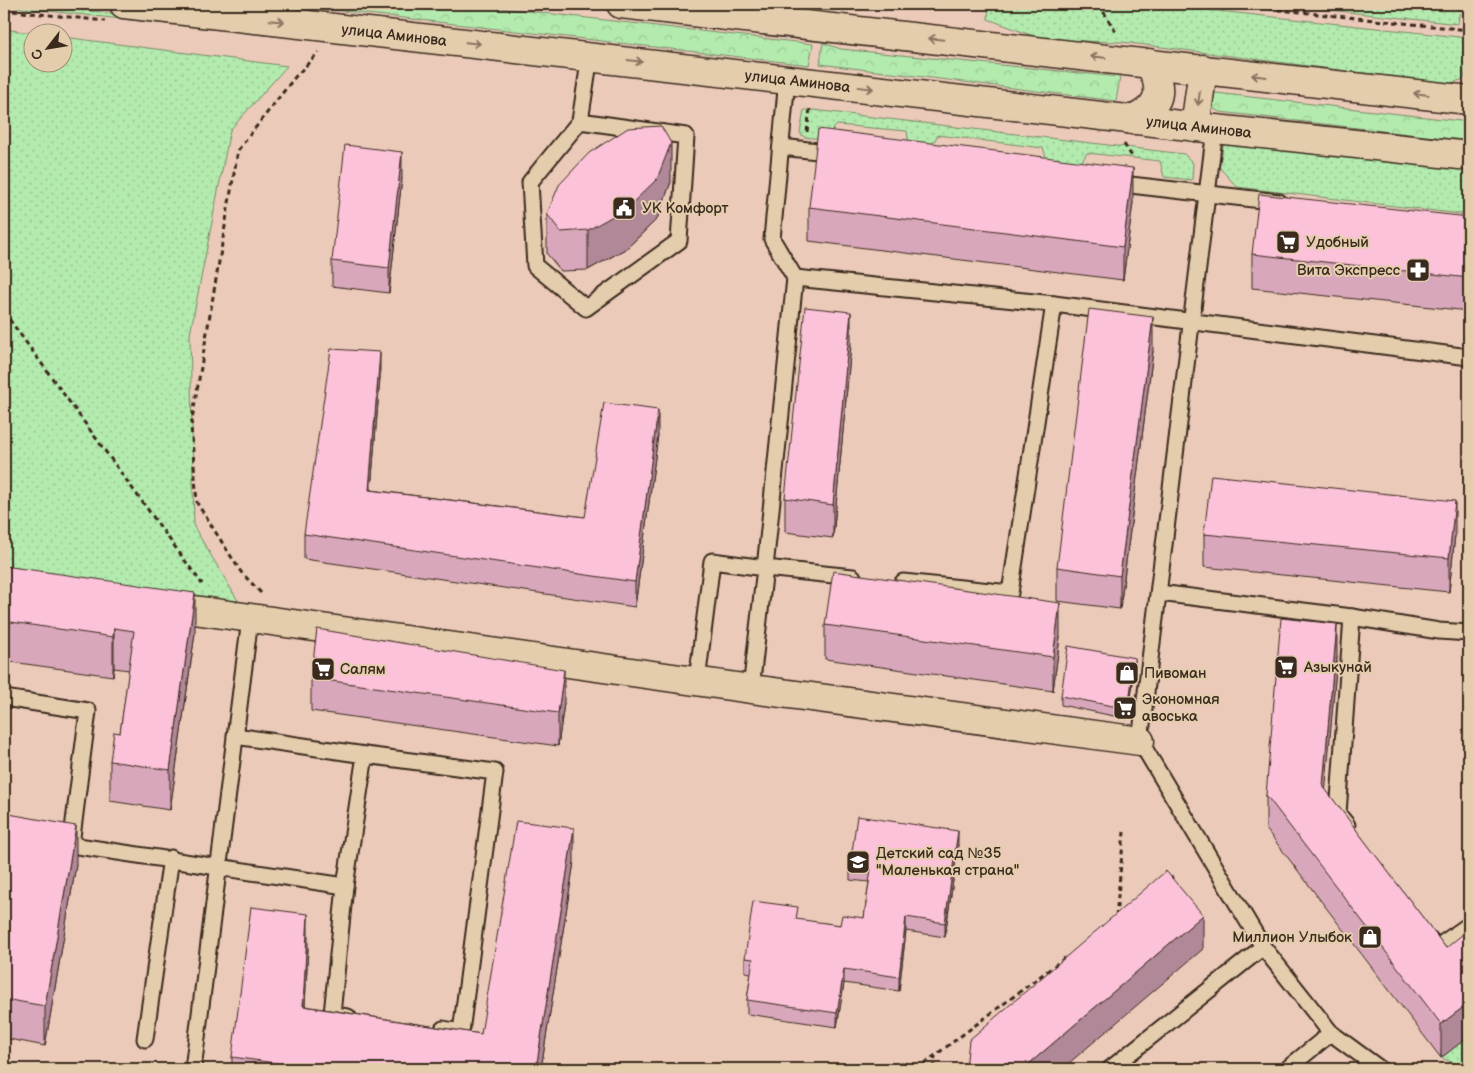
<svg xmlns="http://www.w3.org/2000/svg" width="1473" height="1073" viewBox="0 0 1473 1073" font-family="'Balsamiq Sans',sans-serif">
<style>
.grass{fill:url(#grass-dots);stroke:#778a66}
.forest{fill:url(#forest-crowns);stroke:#778a66}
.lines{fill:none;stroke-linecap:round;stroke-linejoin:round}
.lane-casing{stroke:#3b2a1e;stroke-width:19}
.street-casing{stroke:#3b2a1e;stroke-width:31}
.secondary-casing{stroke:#3b2a1e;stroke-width:31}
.path{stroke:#3b2a1e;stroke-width:3;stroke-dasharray:5 4;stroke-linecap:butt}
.lane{stroke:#e4cdad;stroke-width:15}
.street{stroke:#e4cdad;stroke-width:28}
.secondary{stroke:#e4cdad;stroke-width:28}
.wall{fill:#d8a7bb;stroke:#3b2a1e}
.shaded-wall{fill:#b08898;stroke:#3b2a1e}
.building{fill:#fbc2d9;stroke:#3b2a1e}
.oneway{stroke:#87735e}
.labels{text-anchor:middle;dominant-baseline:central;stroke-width:4;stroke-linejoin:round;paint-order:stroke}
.street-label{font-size:15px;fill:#3b2a1e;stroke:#e4cdad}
.poi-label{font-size:15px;fill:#3b2a1e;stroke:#e4cdad;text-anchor:start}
</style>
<defs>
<pattern id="grass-dots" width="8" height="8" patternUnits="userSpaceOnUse" patternTransform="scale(1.25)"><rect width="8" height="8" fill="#b3eaae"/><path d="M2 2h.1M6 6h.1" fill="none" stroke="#9bc995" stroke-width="1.8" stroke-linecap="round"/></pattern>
<pattern id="forest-crowns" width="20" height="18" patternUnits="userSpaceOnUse" patternTransform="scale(1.25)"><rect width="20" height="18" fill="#b3eaae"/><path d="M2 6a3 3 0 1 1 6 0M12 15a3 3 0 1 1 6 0" fill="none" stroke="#9bc995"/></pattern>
</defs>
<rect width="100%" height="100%" fill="#ebcaba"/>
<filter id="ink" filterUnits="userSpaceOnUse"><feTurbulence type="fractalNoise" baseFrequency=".02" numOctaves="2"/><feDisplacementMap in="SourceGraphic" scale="10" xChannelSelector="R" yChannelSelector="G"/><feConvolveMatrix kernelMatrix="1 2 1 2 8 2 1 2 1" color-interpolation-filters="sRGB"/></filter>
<g filter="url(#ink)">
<!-- grass -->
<g class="grass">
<path d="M 4,4 L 34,4 L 285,34 L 284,37 L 4,6 Z"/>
<path d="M 989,4 L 1153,4 L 1469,38 L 1469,41 L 1464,79 L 1448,84 L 1122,42 L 1044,40 L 988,19 Z"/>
<path d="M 1311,4 L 1417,4 L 1460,8 L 1458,24 L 1311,8 Z"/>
<path d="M 4,29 L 32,33 L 32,62 L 62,62 L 63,37 L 287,66 L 230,130 L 190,334 L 194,527 L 240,604 L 4,567 Z"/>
<path d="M 804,110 L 813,110 L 1184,154 L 1193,163 L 1192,180 L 1164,177 L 1160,161 L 1087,153 L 1079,166 L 1048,163 L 1043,148 L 938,135 L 929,149 L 909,146 L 907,131 L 837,125 L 823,139 L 804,137 L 800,133 Z"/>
<path d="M 1224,142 L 1469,169 L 1469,215 L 1237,187 L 1219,167 Z"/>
<path d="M 1469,1036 L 1469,1068 L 1441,1058 Z"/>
</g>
<!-- forest -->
<g class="forest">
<path d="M 282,4 L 466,4 L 813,44 L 809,65 Z"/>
<path d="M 823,43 L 841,49 L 1120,77 L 1116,101 L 820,64 Z"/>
<path d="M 1216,93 L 1469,122 L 1469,141 L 1220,112 L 1212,108 L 1212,97 Z"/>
</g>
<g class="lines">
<!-- lane casing -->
<g class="lane-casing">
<g id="lane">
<path d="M 787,79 L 772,239 L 795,278"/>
<path d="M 580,121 L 686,136 L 679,241 L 586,308 L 535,266 L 530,182 L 580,121 L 590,56"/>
<path d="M 1215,129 L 1140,741 L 1263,947 L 1331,1033 L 1380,1069"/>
<path d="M 781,147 L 836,153"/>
<path d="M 1113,183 L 1279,202"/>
<path d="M 853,577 L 765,568 L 795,278 L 1054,304"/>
<path d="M 903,582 L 1010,593 L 1054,304 L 1469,357"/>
<path d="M 1159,593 L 1352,617 L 1439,631 L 1469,633"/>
<path d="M 697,681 L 712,561 L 765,568 L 751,689"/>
<path d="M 4,698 L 88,711 L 71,845 L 345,886"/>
<path d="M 235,736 L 365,755 L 345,886 L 332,1014 L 348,1017"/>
<path d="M 365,755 L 495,772 L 461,1032 L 443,1029"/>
<path d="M 1347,825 L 1338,814 L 1352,617"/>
<path d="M 1430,939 L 1436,948 L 1469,925"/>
<path d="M 145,1039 L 171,858"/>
<path d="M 193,1069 L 250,619"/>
<path d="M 1110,1069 L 1263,947"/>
<path d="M 1287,1069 L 1331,1033"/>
</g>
</g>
<!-- street casing -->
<g class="street-casing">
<path id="street" d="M 159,605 L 751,689 L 1140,741"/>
</g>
<!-- secondary casing -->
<g class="secondary-casing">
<g id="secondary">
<path id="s1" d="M 124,4 L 1215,129 L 1469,156"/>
<path d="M 621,4 L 1469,100"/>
<path d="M 1132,120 C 1161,107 1165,90 1149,63"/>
<path d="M 1195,127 L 1203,69"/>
</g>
</g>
<!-- path -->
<g class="path">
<path d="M 1099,4 L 1117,34"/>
<path d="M 1224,4 L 1469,30"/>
<path d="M 4,10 L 105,21"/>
<path d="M 1305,12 L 1306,4"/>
<path d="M 807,132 L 810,108"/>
<path d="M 1124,144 L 1133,158"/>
<path d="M 4,312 L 202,584"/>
<path d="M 261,593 L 241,572 L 197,503 L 191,426 L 238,150 L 295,77 L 319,52"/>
<path d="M 1169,880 L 1176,875"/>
<path d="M 1116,917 L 1124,832"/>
<path d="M 917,1069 L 1066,957"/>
<path d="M 934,1069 L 935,1056"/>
</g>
<!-- lane -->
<use href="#lane" class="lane"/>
<!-- street -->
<use href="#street" class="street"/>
<!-- secondary -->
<use href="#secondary" class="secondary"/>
</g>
<!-- wall -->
<g class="wall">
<path d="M 402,178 L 389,293 L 332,286 L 332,261 Z"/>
<path d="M 671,182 L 657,219 L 627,248 L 588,270 L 561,271 L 547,254 L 547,214 Z"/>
<path d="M 1133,202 L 1123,280 L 809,241 L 809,207 Z"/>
<path d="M 1469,217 L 1469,311 L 1252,288 L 1252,254 Z"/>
<path d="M 851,345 L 833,538 L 785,532 L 785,498 Z"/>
<path d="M 1153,351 L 1120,609 L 1057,601 L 1057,567 Z"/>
<path d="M 380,377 L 371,490 L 585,517 L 658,435 L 635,607 L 304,559 L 304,534 Z"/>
<path d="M 1204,534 L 1455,535 L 1449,592 L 1204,567 Z"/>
<path d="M 4,566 L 195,633 L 170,810 L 110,801 L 110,761 L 120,733 L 129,670 L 114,668 L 113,676 L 4,661 Z"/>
<path d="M 825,625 L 1060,637 L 1053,691 L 825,659 Z"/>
<path d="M 1337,657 L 1325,789 L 1446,948 L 1441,1058 L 1266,829 L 1266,795 Z"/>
<path d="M 1135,667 L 1128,719 L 1061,705 L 1061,696 Z"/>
<path d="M 311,678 L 564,703 L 558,746 L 311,711 Z"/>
<path d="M 4,843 L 76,865 L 45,1046 L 4,1038 Z"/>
<path d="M 958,845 L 945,937 L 906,931 L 899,991 L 844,983 L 837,1027 L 747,1014 L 747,1000 L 751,973 L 745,972 L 745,958 L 798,920 L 840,925 L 864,918 L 869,882 L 850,880 L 850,866 Z"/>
<path d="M 574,862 L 541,1069 L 232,1069 L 232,1057 L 308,948 L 305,1006 L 481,1034 Z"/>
</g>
<!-- shaded-wall -->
<g class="shaded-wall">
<path d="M 671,143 L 671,182 L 657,219 L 627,248 L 588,270 L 588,230 Z"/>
<path d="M 402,152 L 402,178 L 389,293 L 389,268 Z"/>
<path d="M 1133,168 L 1133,202 L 1123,280 L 1123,247 Z"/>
<path d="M 851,312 L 851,345 L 833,538 L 833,505 Z"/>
<path d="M 1153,317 L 1153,351 L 1120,609 L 1120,576 Z"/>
<path d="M 380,352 L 380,377 L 369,515 L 369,490 Z"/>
<path d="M 658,410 L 658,435 L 635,607 L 635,582 Z"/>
<path d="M 1455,501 L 1455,535 L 1449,592 L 1449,558 Z"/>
<path d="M 195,593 L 195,633 L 170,810 L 170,770 Z"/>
<path d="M 1060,603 L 1060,637 L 1053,691 L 1053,657 Z"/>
<path d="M 1337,624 L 1337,657 L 1323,819 L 1323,786 Z"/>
<path d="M 114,628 L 114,668 L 113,676 L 113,637 Z"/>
<path d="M 1135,658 L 1135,667 L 1128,719 L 1128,709 Z"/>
<path d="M 564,670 L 564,703 L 558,746 L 558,713 Z"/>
<path d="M 76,826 L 76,865 L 45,1046 L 45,1006 Z"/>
<path d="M 574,828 L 574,862 L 541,1069 L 536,1069 Z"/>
<path d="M 958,831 L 958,845 L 945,937 L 945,923 Z"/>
<path d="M 308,914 L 308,948 L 303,1040 L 303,1006 Z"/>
<path d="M 1203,915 L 1203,949 L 1062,1069 L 1023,1069 Z"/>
<path d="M 906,917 L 906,931 L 899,991 L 899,977 Z"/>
<path d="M 844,969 L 844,983 L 837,1027 L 837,1013 Z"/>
<path d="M 1469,1003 L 1469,1036 L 1441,1058 L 1441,1024 Z"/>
</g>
<!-- building -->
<g class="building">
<path d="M 661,126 L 671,143 L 657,179 L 627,208 L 588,230 L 561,232 L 547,214 L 559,185 L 589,153 L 628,128 Z"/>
<path d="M 818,129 L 1133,168 L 1123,247 L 809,207 Z"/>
<path d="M 345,145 L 402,152 L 389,268 L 332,261 Z"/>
<path d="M 1259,194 L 1469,217 L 1469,278 L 1252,254 Z"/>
<path d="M 805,307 L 851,312 L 833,505 L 785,498 Z"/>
<path d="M 1089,309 L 1153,317 L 1120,576 L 1057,567 Z"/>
<path d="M 331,349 L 380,352 L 369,490 L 585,517 L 604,403 L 658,410 L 635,582 L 304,534 Z"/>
<path d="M 1211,475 L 1455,501 L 1449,558 L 1204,534 Z"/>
<path d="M 4,566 L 195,593 L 170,770 L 110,761 L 114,732 L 120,733 L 134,631 L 114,628 L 113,637 L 4,621 Z"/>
<path d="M 833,571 L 1060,603 L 1053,657 L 825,625 Z"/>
<path d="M 1281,618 L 1337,624 L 1323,786 L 1446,948 L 1469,929 L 1469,1003 L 1441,1024 L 1266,795 Z"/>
<path d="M 317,629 L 564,670 L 558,713 L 311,678 Z"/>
<path d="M 1068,646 L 1135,658 L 1128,709 L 1061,696 Z"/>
<path d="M 9,814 L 76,826 L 45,1006 L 4,999 L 4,843 Z"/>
<path d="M 857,816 L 958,831 L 945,923 L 906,917 L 899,977 L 844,969 L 837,1013 L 747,1000 L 753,959 L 745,958 L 753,901 L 798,907 L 796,919 L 840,925 L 842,915 L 864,918 L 871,869 L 850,866 Z"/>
<path d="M 516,821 L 574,828 L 536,1069 L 318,1069 L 232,1057 L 251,907 L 308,914 L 303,1006 L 481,1034 Z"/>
<path d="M 1166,871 L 1203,915 L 1023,1069 L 966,1069 L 969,1040 Z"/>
</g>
<!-- one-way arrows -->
<defs><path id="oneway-shaft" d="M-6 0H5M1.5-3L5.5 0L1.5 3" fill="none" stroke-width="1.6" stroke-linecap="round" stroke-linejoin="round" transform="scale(1.25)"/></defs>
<g class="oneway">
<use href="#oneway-shaft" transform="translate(277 21) rotate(6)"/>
<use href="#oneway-shaft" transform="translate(936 39) rotate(-174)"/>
<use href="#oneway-shaft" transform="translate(473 43) rotate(6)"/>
<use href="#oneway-shaft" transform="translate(1098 57) rotate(-174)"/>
<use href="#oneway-shaft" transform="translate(635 61) rotate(7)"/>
<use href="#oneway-shaft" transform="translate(1259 76) rotate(-173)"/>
<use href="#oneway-shaft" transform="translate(866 88) rotate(7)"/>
<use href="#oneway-shaft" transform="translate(1421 94) rotate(-173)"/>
<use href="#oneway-shaft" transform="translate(1199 98) rotate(98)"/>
</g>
</g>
<!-- icons -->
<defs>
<g id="civic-square" transform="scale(1.25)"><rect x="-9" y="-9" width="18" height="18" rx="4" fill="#3b2a1e" stroke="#e4cdad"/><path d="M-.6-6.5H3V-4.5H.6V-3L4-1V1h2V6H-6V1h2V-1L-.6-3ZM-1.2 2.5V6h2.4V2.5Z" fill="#fff"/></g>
<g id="supermarket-square" transform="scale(1.25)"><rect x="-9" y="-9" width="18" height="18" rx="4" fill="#3b2a1e" stroke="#e4cdad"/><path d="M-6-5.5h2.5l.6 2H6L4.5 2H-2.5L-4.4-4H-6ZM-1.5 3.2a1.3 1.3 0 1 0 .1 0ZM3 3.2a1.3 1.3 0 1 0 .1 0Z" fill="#fff"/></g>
<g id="pharmacy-square" transform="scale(1.25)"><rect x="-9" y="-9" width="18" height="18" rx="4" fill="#3b2a1e" stroke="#e4cdad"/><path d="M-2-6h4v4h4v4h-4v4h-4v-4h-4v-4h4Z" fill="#fff"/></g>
<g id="shop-square" transform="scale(1.25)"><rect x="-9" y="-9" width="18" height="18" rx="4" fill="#3b2a1e" stroke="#e4cdad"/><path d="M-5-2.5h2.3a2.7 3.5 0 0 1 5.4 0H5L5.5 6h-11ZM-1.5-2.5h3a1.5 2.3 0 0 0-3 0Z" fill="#fff"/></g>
<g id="school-square" transform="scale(1.25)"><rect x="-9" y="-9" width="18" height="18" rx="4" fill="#3b2a1e" stroke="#e4cdad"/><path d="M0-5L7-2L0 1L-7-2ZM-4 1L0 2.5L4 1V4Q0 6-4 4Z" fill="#fff"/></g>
</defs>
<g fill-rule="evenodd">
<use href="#civic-square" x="624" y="208"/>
<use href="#supermarket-square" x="1288" y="242"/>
<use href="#pharmacy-square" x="1418" y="270"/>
<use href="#supermarket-square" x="1286" y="667"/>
<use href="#supermarket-square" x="323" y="669"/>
<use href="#shop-square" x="1127" y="673"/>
<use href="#supermarket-square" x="1125" y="708"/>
<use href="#school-square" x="858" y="862"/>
<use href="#shop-square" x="1370" y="937"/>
</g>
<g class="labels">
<!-- street labels -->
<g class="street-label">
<text stroke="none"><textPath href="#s1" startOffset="272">улица Аминова</textPath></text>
<text stroke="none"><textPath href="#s1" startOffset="678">улица Аминова</textPath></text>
<text stroke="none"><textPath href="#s1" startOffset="1082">улица Аминова</textPath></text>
</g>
<!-- poi labels -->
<g class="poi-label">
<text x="642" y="208">УК Комфорт</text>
<text x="1306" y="242">Удобный</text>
<text x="1400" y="270" text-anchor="end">Вита Экспресс</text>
<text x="1304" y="667">Азыкунай</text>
<text x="340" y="669">Салям</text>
<text x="1144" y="673">Пивоман</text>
<text x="1142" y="699">Экономная<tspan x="1142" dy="17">авоська</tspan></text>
<text x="876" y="853">Детский сад №35<tspan x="876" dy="17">"Маленькая страна"</tspan></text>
<text x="1352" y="937" text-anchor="end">Миллион Улыбок</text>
</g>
</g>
<!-- margin -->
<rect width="1473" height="1073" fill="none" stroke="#e4cdad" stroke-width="20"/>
<rect x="10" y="10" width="1453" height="1053" fill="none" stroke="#3b2a1e" stroke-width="2" filter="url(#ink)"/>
<!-- north arrow -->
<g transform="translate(48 48) rotate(239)"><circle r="24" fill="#e4cdad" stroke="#a08c74"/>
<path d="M0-4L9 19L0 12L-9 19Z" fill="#3b2a1e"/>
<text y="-8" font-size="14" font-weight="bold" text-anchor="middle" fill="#3b2a1e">С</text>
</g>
</svg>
